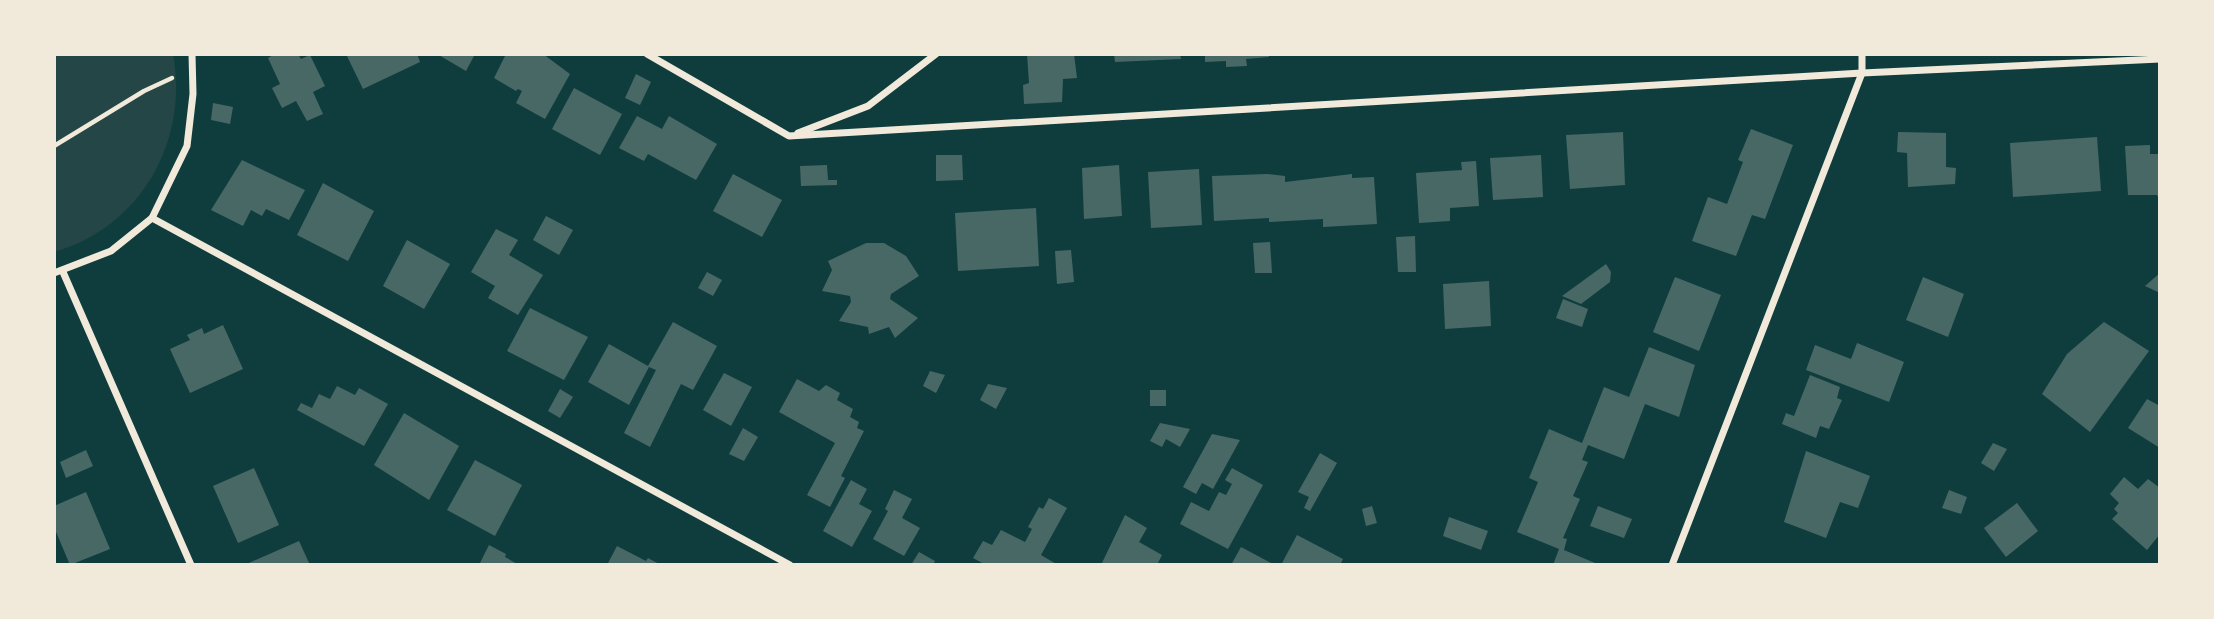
<svg xmlns="http://www.w3.org/2000/svg" width="2214" height="619" viewBox="0 0 2214 619" font-family="Roboto,sans-serif">
<style>
.green{fill:#244646}
.building{fill:#486865}
.lines{fill:none;stroke-linecap:round;stroke-linejoin:round}
.path{stroke:#f1e9da;stroke-width:4.5}
.minor{stroke:#f1e9da;stroke-width:7}
</style>
<rect width="100%" height="100%" fill="#0f3d3e"/>
<!-- green -->
<path class="green" d="M 54,54 L 173,54 C 189,141 141,227 54,252 Z"/>
<!-- building -->
<g class="building">
<path d="M 275,54 L 298,54 L 301,59 L 310,55 L 325,86 L 313,92 L 323,114 L 307,121 L 296,101 L 282,108 L 272,88 L 280,84 L 268,58 Z"/>
<path d="M 346,54 L 417,54 L 420,62 L 363,89 Z"/>
<path d="M 437,54 L 475,54 L 466,71 Z"/>
<path d="M 506,54 L 543,54 L 570,74 L 545,119 L 516,103 L 522,91 L 518,89 L 516,91 L 494,78 Z"/>
<path d="M 1027,54 L 1074,54 L 1077,78 L 1063,79 L 1062,102 L 1024,104 L 1023,85 L 1029,83 Z"/>
<path d="M 1114,54 L 1180,54 L 1181,59 L 1115,62 Z"/>
<path d="M 1205,54 L 1269,54 L 1269,57 L 1246,59 L 1247,66 L 1226,67 L 1226,61 L 1205,62 Z"/>
<path d="M 636,74 L 651,82 L 640,105 L 625,98 Z"/>
<path d="M 574,88 L 622,114 L 600,155 L 552,129 Z"/>
<path d="M 213,103 L 233,107 L 230,124 L 211,120 Z"/>
<path d="M 637,116 L 662,129 L 669,116 L 717,144 L 696,180 L 648,154 L 644,161 L 619,148 Z"/>
<path d="M 1751,129 L 1793,145 L 1765,219 L 1752,215 L 1736,256 L 1692,241 L 1708,197 L 1727,204 L 1743,162 L 1738,160 Z"/>
<path d="M 1623,132 L 1625,185 L 1570,189 L 1566,135 Z"/>
<path d="M 1898,132 L 1946,133 L 1946,167 L 1956,168 L 1955,184 L 1908,187 L 1907,153 L 1897,152 Z"/>
<path d="M 2097,137 L 2101,191 L 2013,197 L 2010,143 Z"/>
<path d="M 2150,145 L 2150,154 L 2160,154 L 2160,201 L 2157,195 L 2128,195 L 2125,146 Z"/>
<path d="M 936,155 L 962,155 L 963,180 L 936,181 Z"/>
<path d="M 1541,155 L 1543,197 L 1493,200 L 1490,158 Z"/>
<path d="M 242,160 L 305,190 L 289,220 L 266,209 L 262,216 L 251,210 L 243,226 L 211,210 Z"/>
<path d="M 1476,161 L 1479,206 L 1450,208 L 1450,221 L 1419,223 L 1416,173 L 1462,170 L 1461,162 Z"/>
<path d="M 827,165 L 828,180 L 837,180 L 837,185 L 801,186 L 800,166 Z"/>
<path d="M 1119,165 L 1122,216 L 1084,219 L 1082,168 Z"/>
<path d="M 1199,169 L 1202,225 L 1151,228 L 1148,172 Z"/>
<path d="M 733,174 L 782,200 L 762,237 L 713,211 Z"/>
<path d="M 1267,174 L 1285,176 L 1285,182 L 1352,174 L 1352,178 L 1374,177 L 1377,224 L 1323,227 L 1323,219 L 1269,222 L 1269,218 L 1214,221 L 1212,176 Z"/>
<path d="M 323,183 L 374,211 L 348,261 L 297,235 Z"/>
<path d="M 1036,208 L 1039,266 L 958,271 L 955,213 Z"/>
<path d="M 546,216 L 573,230 L 559,255 L 533,240 Z"/>
<path d="M 496,229 L 518,240 L 509,255 L 543,275 L 518,315 L 488,298 L 495,286 L 471,272 Z"/>
<path d="M 1415,236 L 1416,272 L 1398,272 L 1396,237 Z"/>
<path d="M 407,240 L 450,264 L 424,309 L 383,286 Z"/>
<path d="M 1270,242 L 1272,273 L 1255,273 L 1253,243 Z"/>
<path d="M 866,243 L 884,243 L 906,256 L 919,276 L 891,294 L 890,299 L 918,318 L 895,338 L 889,327 L 869,334 L 868,327 L 839,321 L 851,302 L 850,296 L 822,291 L 832,270 L 828,261 Z"/>
<path d="M 1071,250 L 1074,282 L 1057,284 L 1055,251 Z"/>
<path d="M 1606,264 L 1611,272 L 1610,282 L 1581,304 L 1562,296 Z"/>
<path d="M 707,272 L 722,280 L 713,296 L 698,288 Z"/>
<path d="M 2160,273 L 2160,293 L 2145,286 Z"/>
<path d="M 1675,277 L 1721,295 L 1699,351 L 1653,332 Z"/>
<path d="M 1923,277 L 1964,294 L 1948,337 L 1906,320 Z"/>
<path d="M 1489,281 L 1491,326 L 1445,329 L 1443,284 Z"/>
<path d="M 1563,299 L 1588,309 L 1582,327 L 1556,318 Z"/>
<path d="M 530,308 L 588,337 L 564,380 L 507,351 Z"/>
<path d="M 673,322 L 717,346 L 693,390 L 681,384 L 650,447 L 624,433 L 656,370 L 649,367 L 629,405 L 588,382 L 609,344 L 648,366 Z"/>
<path d="M 2104,322 L 2149,351 L 2090,432 L 2042,394 L 2067,354 Z"/>
<path d="M 223,325 L 243,369 L 190,393 L 170,349 L 190,340 L 187,335 L 202,328 L 204,334 Z"/>
<path d="M 1857,343 L 1904,362 L 1889,402 L 1806,370 L 1815,345 L 1851,359 Z"/>
<path d="M 1649,347 L 1695,365 L 1679,417 L 1645,404 L 1624,459 L 1588,445 L 1582,460 L 1588,462 L 1573,496 L 1580,499 L 1563,538 L 1567,539 L 1564,550 L 1600,565 L 1553,565 L 1559,549 L 1517,532 L 1538,482 L 1529,478 L 1549,429 L 1582,443 L 1604,387 L 1629,397 Z"/>
<path d="M 930,371 L 945,375 L 936,393 L 923,386 Z"/>
<path d="M 724,373 L 752,387 L 731,426 L 703,410 Z"/>
<path d="M 1810,375 L 1840,387 L 1837,398 L 1842,400 L 1829,429 L 1820,426 L 1816,438 L 1782,424 L 1786,413 L 1794,416 Z"/>
<path d="M 797,379 L 819,391 L 826,385 L 840,393 L 837,400 L 853,409 L 850,417 L 859,422 L 857,428 L 864,431 L 841,476 L 845,478 L 830,507 L 807,495 L 835,443 L 779,412 Z"/>
<path d="M 988,384 L 1007,388 L 996,409 L 980,400 Z"/>
<path d="M 337,386 L 355,395 L 359,388 L 388,404 L 364,446 L 297,410 L 301,403 L 312,408 L 319,394 L 330,399 Z"/>
<path d="M 560,389 L 573,397 L 560,418 L 548,411 Z"/>
<rect x="1150" y="390" width="16" height="16"/>
<path d="M 2147,399 L 2160,406 L 2160,448 L 2128,428 Z"/>
<path d="M 404,413 L 459,446 L 429,500 L 374,465 Z"/>
<path d="M 1160,423 L 1190,429 L 1180,447 L 1166,439 L 1162,447 L 1150,441 Z"/>
<path d="M 743,428 L 758,437 L 744,461 L 729,454 Z"/>
<path d="M 1212,434 L 1240,440 L 1213,489 L 1202,483 L 1196,494 L 1183,487 Z"/>
<path d="M 1993,443 L 2007,449 L 1994,471 L 1981,463 Z"/>
<path d="M 86,450 L 93,466 L 66,478 L 60,462 Z"/>
<path d="M 1806,451 L 1870,476 L 1858,508 L 1840,502 L 1826,538 L 1784,522 Z"/>
<path d="M 1320,453 L 1337,463 L 1310,511 L 1304,508 L 1309,497 L 1298,492 Z"/>
<path d="M 475,460 L 522,485 L 495,536 L 447,510 Z"/>
<path d="M 254,468 L 279,525 L 238,543 L 213,486 Z"/>
<path d="M 1232,468 L 1263,485 L 1228,549 L 1180,524 L 1191,502 L 1209,511 L 1219,492 L 1226,495 L 1232,484 L 1225,480 Z"/>
<path d="M 2124,477 L 2138,489 L 2148,479 L 2160,488 L 2160,534 L 2147,550 L 2112,519 L 2118,513 L 2114,509 L 2119,503 L 2110,494 Z"/>
<path d="M 851,480 L 867,489 L 859,504 L 872,511 L 852,547 L 823,531 Z"/>
<path d="M 894,490 L 912,499 L 902,518 L 920,528 L 904,556 L 873,539 L 888,511 L 885,509 Z"/>
<path d="M 1949,490 L 1967,497 L 1961,514 L 1942,508 Z"/>
<path d="M 86,492 L 110,549 L 70,565 L 54,527 L 54,506 Z"/>
<path d="M 1049,498 L 1067,508 L 1041,555 L 1058,565 L 986,565 L 973,558 L 983,541 L 992,545 L 1001,530 L 1025,542 L 1032,529 L 1028,527 L 1039,507 L 1043,509 Z"/>
<path d="M 2017,503 L 2038,531 L 2006,557 L 1984,528 Z"/>
<path d="M 1372,506 L 1377,523 L 1366,526 L 1362,509 Z"/>
<path d="M 1598,506 L 1632,519 L 1624,538 L 1590,526 Z"/>
<path d="M 1125,515 L 1147,528 L 1139,542 L 1162,555 L 1157,565 L 1101,565 Z"/>
<path d="M 1449,517 L 1488,531 L 1481,550 L 1443,536 Z"/>
<path d="M 1297,535 L 1343,559 L 1340,565 L 1281,565 Z"/>
<path d="M 299,541 L 310,565 L 245,565 L 251,562 Z"/>
<path d="M 489,545 L 506,554 L 505,557 L 519,565 L 479,565 Z"/>
<path d="M 617,546 L 646,561 L 648,558 L 661,565 L 607,565 Z"/>
<path d="M 1241,547 L 1275,565 L 1231,565 Z"/>
<path d="M 919,552 L 935,561 L 933,565 L 911,565 Z"/>
</g>
<g class="lines">
<!-- path -->
<path class="path" d="M 54,146 L 144,91 L 172,78"/>
<!-- minor -->
<g class="minor">
<path d="M 647,54 L 789,136 L 1862,73 L 2160,59"/>
<path d="M 798,133 L 868,106 L 936,54"/>
<path d="M 152,218 L 790,565"/>
<path d="M 63,272 L 191,565"/>
<path d="M 54,273 L 111,251 L 152,218 L 187,146 L 193,94 L 192,54"/>
<path d="M 1672,565 L 1862,73 L 1862,54"/>
</g>
</g>
<!-- border -->
<rect width="2214" height="619" fill="none" stroke="#f1e9da" stroke-width="112"/>
</svg>
